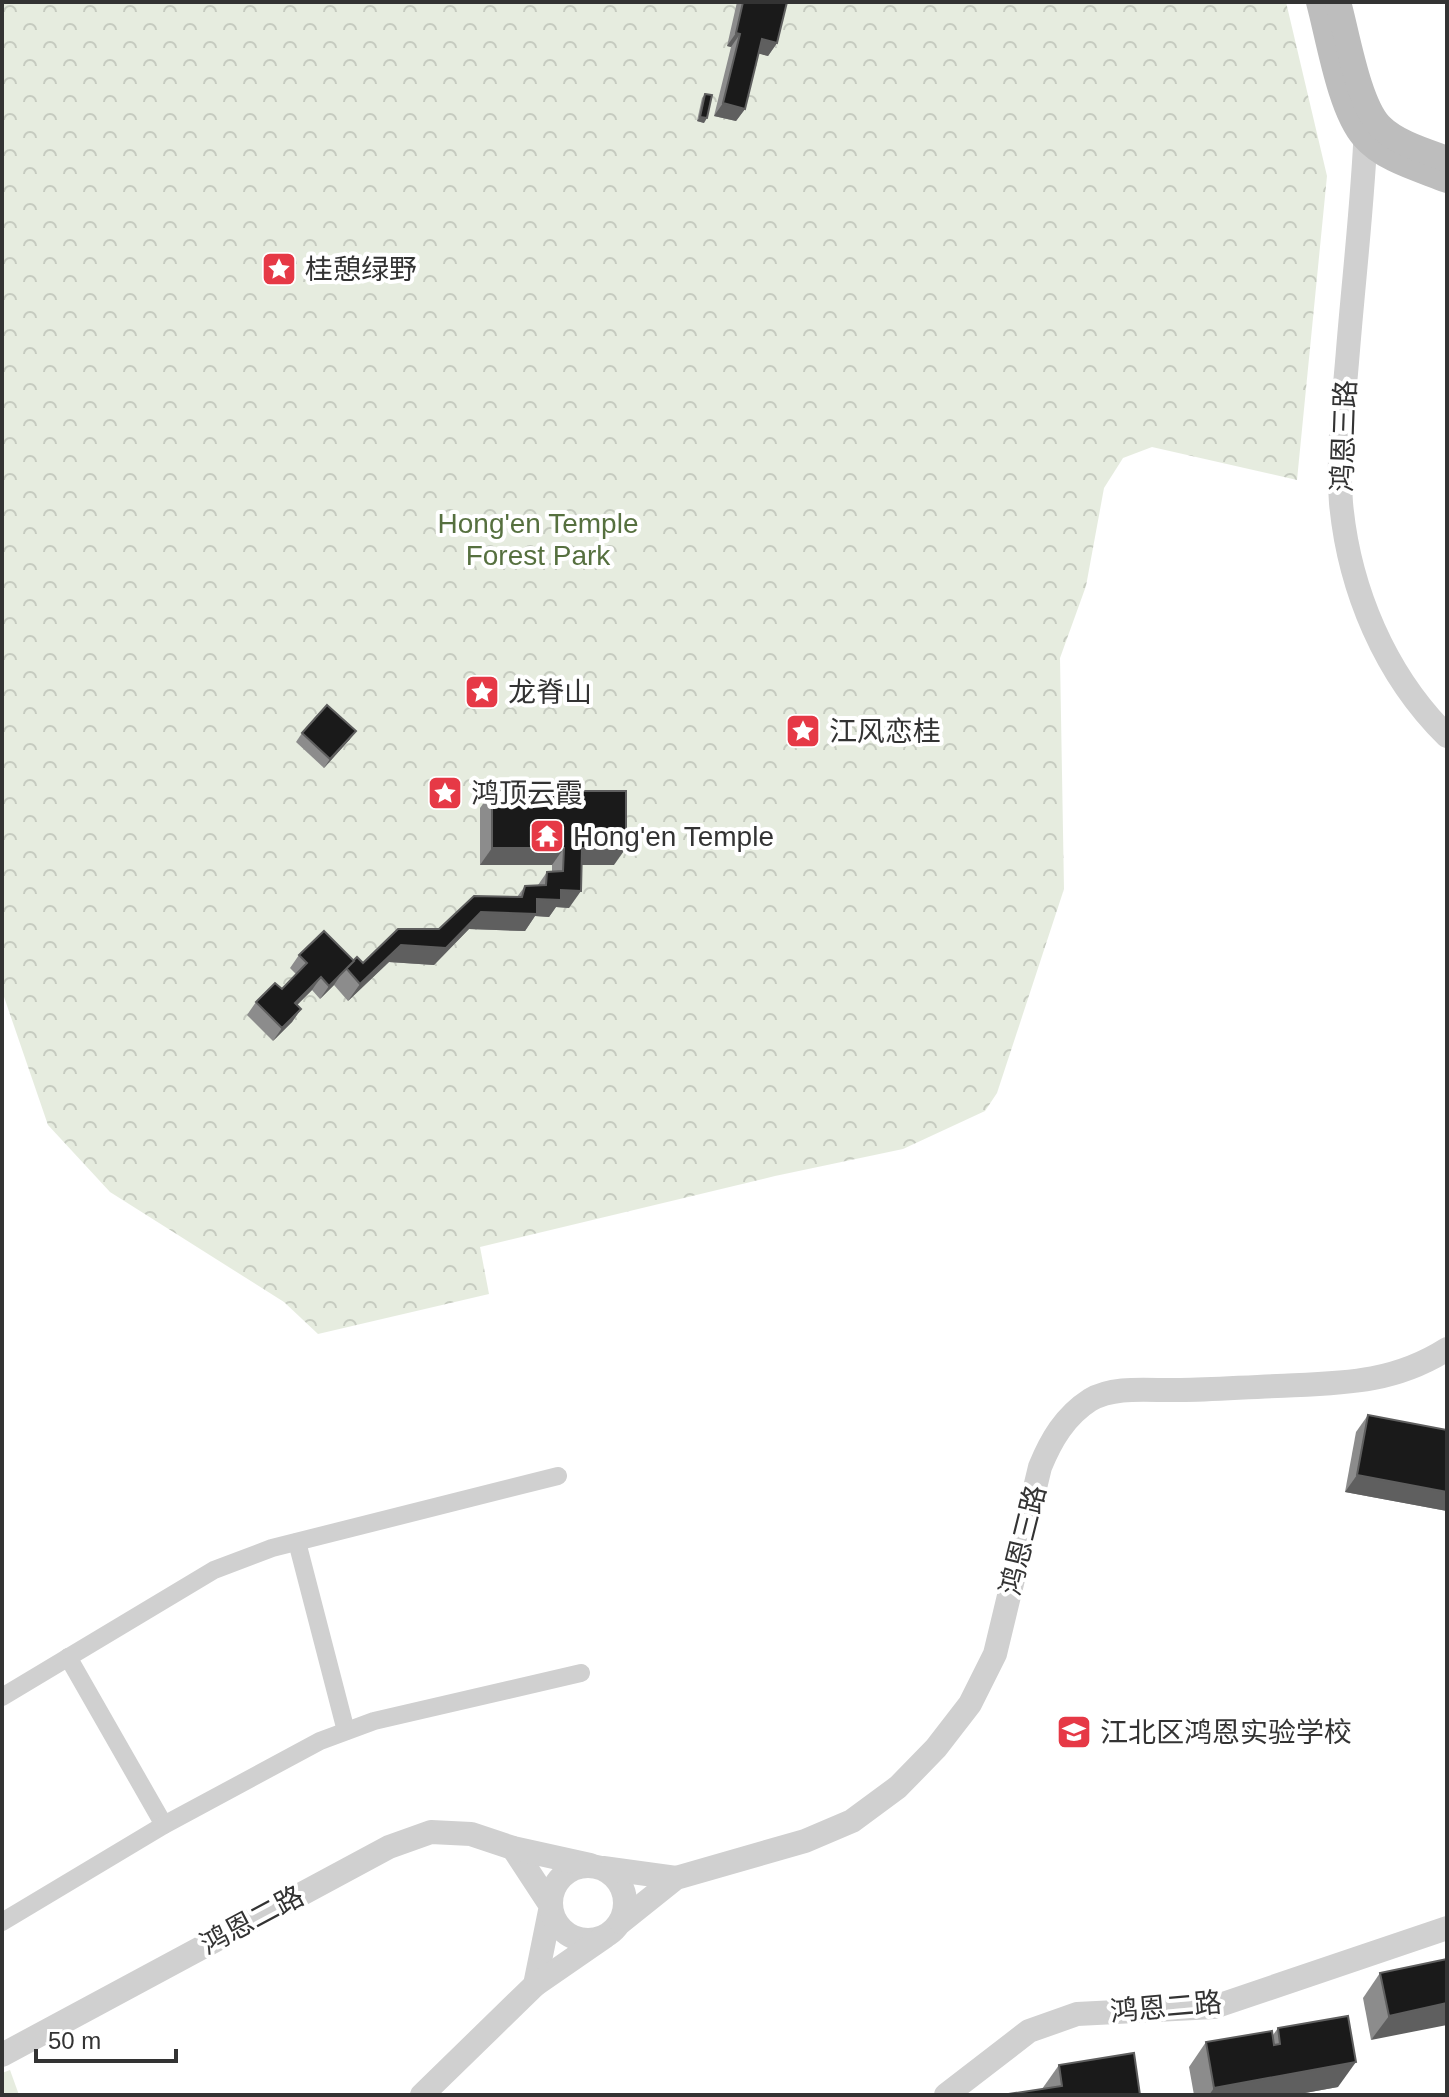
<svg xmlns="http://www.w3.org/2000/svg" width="1449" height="2097" viewBox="0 0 1449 2097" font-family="Helvetica,'Noto Sans SC',sans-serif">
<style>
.park{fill:url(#park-crowns)}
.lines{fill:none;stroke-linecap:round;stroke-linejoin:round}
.minor{stroke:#d0d0d0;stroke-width:18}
.tertiary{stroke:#d0d0d0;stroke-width:24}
.secondary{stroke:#bdbdbd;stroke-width:26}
.wall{fill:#8c8c8c}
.shaded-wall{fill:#5f5f5f}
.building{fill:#1a1a1a;stroke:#5f5f5f;stroke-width:2}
.labels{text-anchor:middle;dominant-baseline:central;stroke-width:8;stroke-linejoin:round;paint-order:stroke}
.poi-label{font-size:28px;fill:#333;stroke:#fff;text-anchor:start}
.street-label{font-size:28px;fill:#333;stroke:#fff}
.park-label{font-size:28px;fill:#56703f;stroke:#fff}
</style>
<defs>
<pattern id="park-crowns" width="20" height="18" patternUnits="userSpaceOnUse" patternTransform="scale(2)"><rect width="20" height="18" fill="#e6ecdf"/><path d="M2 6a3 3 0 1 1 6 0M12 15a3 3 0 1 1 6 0" fill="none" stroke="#c6cbc0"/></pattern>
</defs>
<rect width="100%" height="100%" fill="#fff"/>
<!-- park -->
<g class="park">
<path d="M 2,2 L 1286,2 L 1327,176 L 1297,480 L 1152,447 L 1123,458 L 1104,488 L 1086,586 L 1060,658 L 1064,889 L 997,1093 L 985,1111 L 903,1149 L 775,1176 L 480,1247 L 489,1294 L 318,1334 L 284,1302 L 110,1192 L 48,1125 L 2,991 Z"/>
<path d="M 10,2070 L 19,2095 L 2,2095 L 2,2073 Z"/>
</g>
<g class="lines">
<!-- minor -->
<g class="minor">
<path d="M 297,1542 L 346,1731"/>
<path d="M 68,1657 L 164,1825"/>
<path d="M 2,1697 L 214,1570 L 272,1548 L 558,1476"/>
<path d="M 2,1922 L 164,1825 L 320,1741 L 374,1721 L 581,1673"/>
</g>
<!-- tertiary -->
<g class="tertiary">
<path d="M 1366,126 C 1363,201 1354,276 1348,350 C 1344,401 1337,452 1341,503 C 1349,589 1385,675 1447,736"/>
<path d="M 513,1848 L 551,1906 L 535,1985"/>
<circle cx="588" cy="1903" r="37"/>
<path d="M 603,1868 L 676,1878"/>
<path d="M 621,1922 L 676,1878 L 805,1841 L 852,1821 L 898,1787 L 936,1748 L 970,1704 L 995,1654 L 1040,1467 C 1051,1440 1065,1416 1090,1400 C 1115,1385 1152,1391 1180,1390 C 1212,1390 1245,1387 1277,1386 C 1340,1383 1392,1384 1447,1349"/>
<path d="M 2,2055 L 389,1847 L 431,1832 L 471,1834 L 513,1848 L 590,1865"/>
<path d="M 422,2095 L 535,1985 L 603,1938"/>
<path d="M 946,2095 L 1029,2031 L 1077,2014 L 1214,2007 L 1447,1928"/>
</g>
<!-- secondary -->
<g class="secondary">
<path d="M 1319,2 C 1329,39 1340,110 1364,137 C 1384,160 1420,169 1447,180"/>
<path d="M 1338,2 C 1347,34 1358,103 1380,126 C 1397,143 1425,151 1447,159"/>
</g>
</g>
<!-- wall -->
<g class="wall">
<path d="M 737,2 L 787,2 L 777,43 L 768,56 L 758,53 L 745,109 L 736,121 L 714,116 L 731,47 L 727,46 Z"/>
<path d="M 705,94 L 704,123 L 697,121 L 702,98 Z"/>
<path d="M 302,733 L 350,739 L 324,768 L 296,742 Z"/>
<path d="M 492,791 L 614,865 L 582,865 L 569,908 L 556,907 L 549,917 L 535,916 L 525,931 L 469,929 L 434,965 L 389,962 L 348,1001 L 334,985 L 320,999 L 312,990 L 297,1005 L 301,1009 L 292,1022 L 273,1041 L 247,1015 L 256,1002 L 282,989 L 296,974 L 290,968 L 299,955 L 354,961 L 363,963 L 517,897 L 525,886 L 538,885 L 547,872 L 552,871 L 552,865 L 480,865 L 480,808 Z"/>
<path d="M 1368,1415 L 1447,1430 L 1447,1511 L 1345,1492 L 1356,1432 Z"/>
<path d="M 1447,1959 L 1371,2040 L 1363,1998 L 1380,1973 Z"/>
<path d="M 1278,2028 L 1338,2087 L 1294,2095 L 1194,2095 L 1189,2067 L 1206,2042 L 1273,2035 Z"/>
<path d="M 1059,2065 L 1140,2095 L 1042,2089 Z"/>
</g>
<!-- shaded-wall -->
<g class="shaded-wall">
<path d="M 736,33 L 740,34 L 731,47 L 727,46 Z"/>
<path d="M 762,39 L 777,43 L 768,56 L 753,52 Z"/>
<path d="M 723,103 L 745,109 L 736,121 L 714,116 Z"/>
<path d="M 700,117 L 707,118 L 704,123 L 697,121 Z"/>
<path d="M 356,731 L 350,739 L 324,768 L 330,759 Z"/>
<path d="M 492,848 L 564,848 L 552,865 L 480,865 Z"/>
<path d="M 582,848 L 626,848 L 614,865 L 570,865 Z"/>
<path d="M 561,890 L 581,891 L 569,908 L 556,907 L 549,917 L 535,916 L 525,931 L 469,929 L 434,965 L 389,962 L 348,1001 L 360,984 L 401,945 L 481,912 L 537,899 Z"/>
<path d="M 342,973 L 334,985 L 320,999 L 329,986 Z"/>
<path d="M 321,977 L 312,990 L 286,1016 L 295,1003 Z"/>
<path d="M 301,1009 L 292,1022 L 273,1041 L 282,1028 Z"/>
<path d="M 1357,1475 L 1447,1492 L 1447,1511 L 1345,1492 Z"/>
<path d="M 1447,2003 L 1447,2025 L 1371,2040 L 1389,2016 Z"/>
<path d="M 1356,2062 L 1338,2087 L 1294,2095 L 1209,2095 L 1214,2088 Z"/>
</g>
<!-- building -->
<g class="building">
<path d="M 743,2 L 787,2 L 777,43 L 762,39 L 745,109 L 723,103 L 740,34 L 736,33 Z"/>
<path d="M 705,94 L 712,95 L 707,118 L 700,117 Z"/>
<path d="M 327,705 L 356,731 L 330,759 L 302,733 Z"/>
<path d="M 492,791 L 626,791 L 626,848 L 582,848 L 581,891 L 561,890 L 561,900 L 537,899 L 537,914 L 481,912 L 446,948 L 401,945 L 360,984 L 346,968 L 357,957 L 363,963 L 398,929 L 439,929 L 474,896 L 522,897 L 525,886 L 546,885 L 547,872 L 563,871 L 564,848 L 492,848 Z"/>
<path d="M 324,931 L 354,961 L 329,986 L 321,977 L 295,1003 L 301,1009 L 282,1028 L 256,1002 L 275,983 L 282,989 L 307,963 L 299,955 Z"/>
<path d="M 1368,1415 L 1447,1430 L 1447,1492 L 1357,1475 Z"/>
<path d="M 1447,1959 L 1447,2003 L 1389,2016 L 1380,1973 Z"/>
<path d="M 1348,2016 L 1356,2062 L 1214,2088 L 1206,2042 L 1272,2031 L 1274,2045 L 1280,2044 L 1278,2028 Z"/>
<path d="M 1134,2053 L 1140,2095 L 1002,2095 L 1062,2086 L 1059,2065 Z"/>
</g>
<!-- icons -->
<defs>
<g id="sight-square" transform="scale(1.8)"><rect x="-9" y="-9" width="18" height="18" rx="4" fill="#e63946" stroke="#fff"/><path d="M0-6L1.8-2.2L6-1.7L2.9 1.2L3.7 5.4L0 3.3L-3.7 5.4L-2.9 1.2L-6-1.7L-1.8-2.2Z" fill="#fff"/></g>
<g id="temple-square" transform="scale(1.8)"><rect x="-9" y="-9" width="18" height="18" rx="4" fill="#e63946" stroke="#fff"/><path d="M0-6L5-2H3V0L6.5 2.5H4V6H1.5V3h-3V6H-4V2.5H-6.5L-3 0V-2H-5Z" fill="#fff"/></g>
<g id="school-square" transform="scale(1.8)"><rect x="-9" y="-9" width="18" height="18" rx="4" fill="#e63946" stroke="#fff"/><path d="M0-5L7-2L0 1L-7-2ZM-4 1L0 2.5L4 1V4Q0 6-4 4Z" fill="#fff"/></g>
</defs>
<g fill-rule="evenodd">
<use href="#sight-square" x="279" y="269"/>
<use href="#sight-square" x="482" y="692"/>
<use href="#sight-square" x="803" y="731"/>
<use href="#sight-square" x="445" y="793"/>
<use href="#temple-square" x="547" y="836"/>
<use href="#school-square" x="1074" y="1732"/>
</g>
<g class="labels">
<!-- poi labels -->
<g class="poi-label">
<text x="305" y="269">桂憩绿野</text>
<text x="508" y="692">龙脊山</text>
<text x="829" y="731">江风恋桂</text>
<text x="471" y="793">鸿顶云霞</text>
<text x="573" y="836">Hong'en Temple</text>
<text x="1100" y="1732">江北区鸿恩实验学校</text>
</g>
<!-- street labels -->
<g class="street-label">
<text transform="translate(1344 436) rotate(-88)">鸿恩三路</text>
<text transform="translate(1023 1540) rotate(-76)">鸿恩三路</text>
<text transform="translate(252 1920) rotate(-28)">鸿恩二路</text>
<text transform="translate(1166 2007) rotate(-5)">鸿恩二路</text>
</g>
<!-- park labels -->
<g class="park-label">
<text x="538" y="523">Hong'en Temple<tspan x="538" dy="32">Forest Park</tspan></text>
</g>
</g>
<!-- border -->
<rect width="1449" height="2097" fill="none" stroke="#333333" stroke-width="8"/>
<!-- scale -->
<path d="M36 2049v12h140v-12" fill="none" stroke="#333333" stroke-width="4"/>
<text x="48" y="2049" font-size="24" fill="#333333" stroke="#ffffff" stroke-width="6" paint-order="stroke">50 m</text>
</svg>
